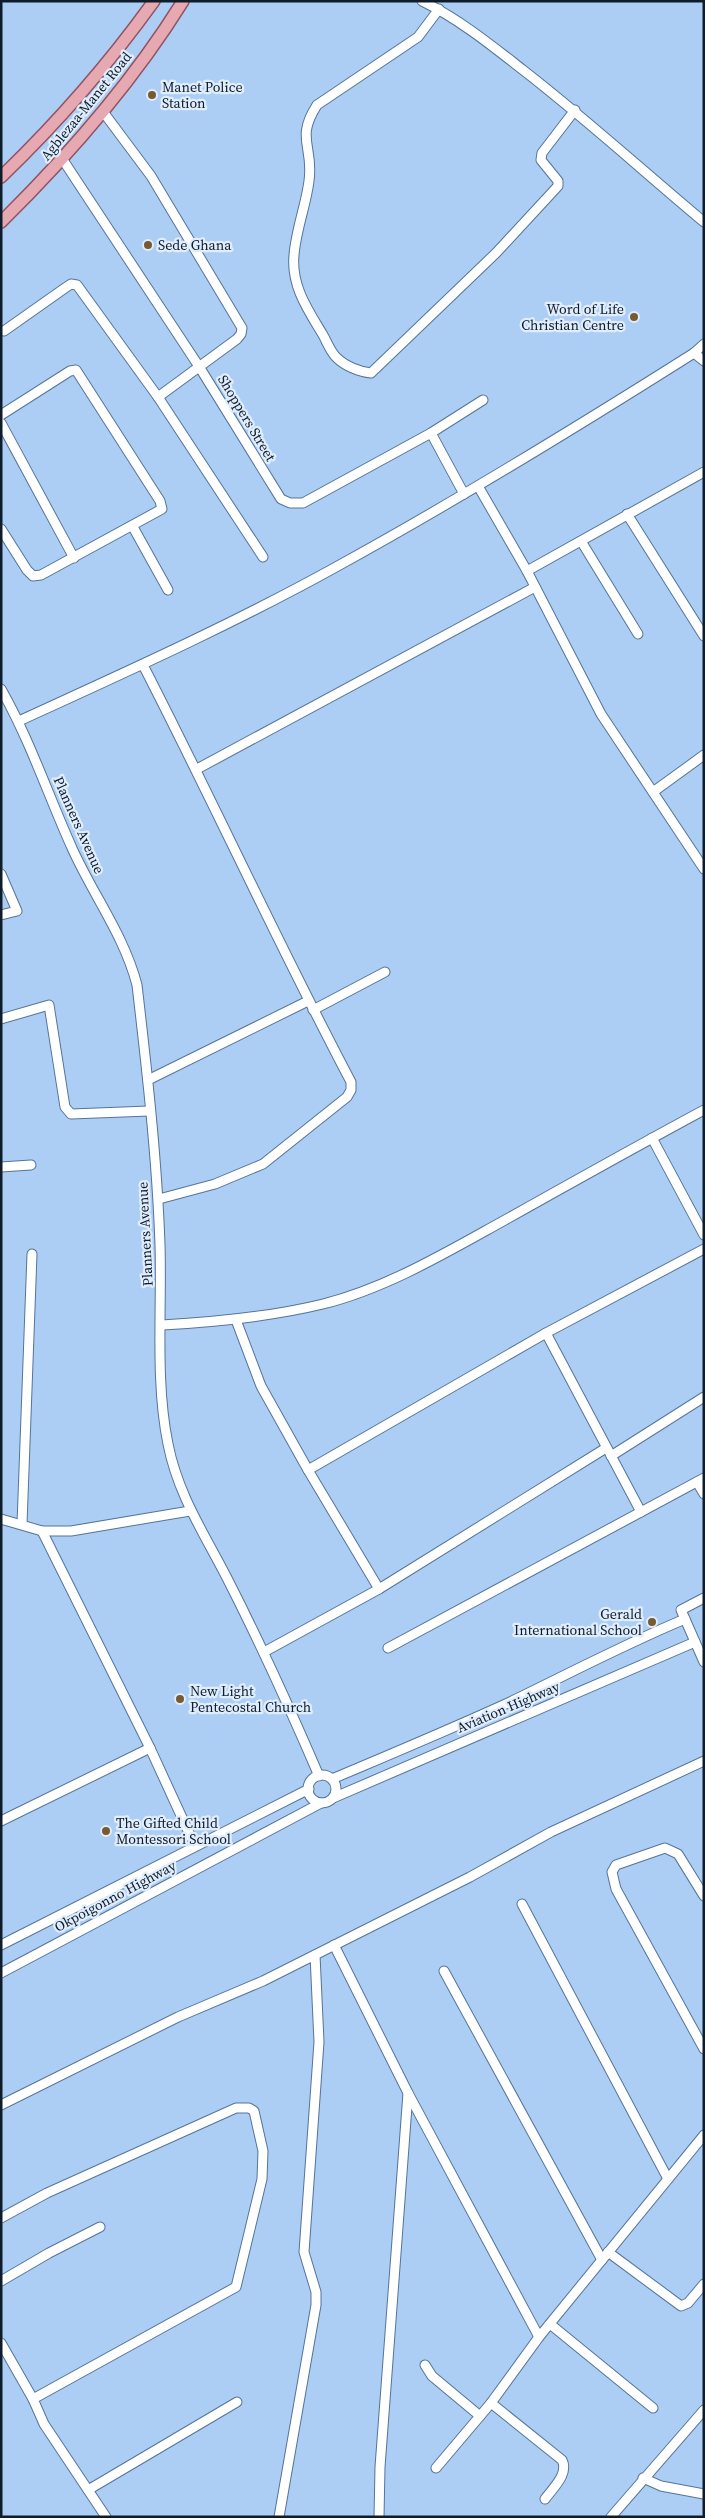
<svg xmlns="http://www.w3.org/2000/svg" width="705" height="2518" viewBox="0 0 705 2518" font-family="'Source Serif 4',serif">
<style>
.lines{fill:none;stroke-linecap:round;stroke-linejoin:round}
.minor-casing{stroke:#557498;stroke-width:11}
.major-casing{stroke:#905160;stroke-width:14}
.minor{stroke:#fff;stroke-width:9}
.major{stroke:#e6a8b1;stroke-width:11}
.poi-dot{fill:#79592f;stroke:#dfedfd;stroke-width:2}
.labels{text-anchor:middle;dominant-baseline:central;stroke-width:4.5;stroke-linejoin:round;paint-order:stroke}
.poi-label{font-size:14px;fill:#0f1c2a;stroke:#dfedfd;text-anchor:start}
.street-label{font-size:14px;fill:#0f1c2a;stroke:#dfedfd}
</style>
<rect width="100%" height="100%" fill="#accef5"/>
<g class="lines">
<!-- minor casing -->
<g class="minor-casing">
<g id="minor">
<path d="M 422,1 C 459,19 491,45 523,70 C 585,118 643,171 704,222"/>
<path d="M 439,9 L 418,37 L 317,105 C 295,139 314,146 309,181 C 306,205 296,230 294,255 C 291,286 308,310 323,335 C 327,342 331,353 337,358 C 345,366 360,372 371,373 L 496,253 L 558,186 L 558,181 L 541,160 L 542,153 L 575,110"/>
<path d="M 104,113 L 151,176 L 242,328 L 241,334 L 237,339 L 158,397"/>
<path d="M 63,160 L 200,368 L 281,499 L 290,503 L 303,503 L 431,433 L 483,400"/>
<path d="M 4,331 L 65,288 L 71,284 L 77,285 L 158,397 L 263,557"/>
<path d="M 694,353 L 704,361"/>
<path d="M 1,415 L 70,371 L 76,370 L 160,501 L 162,509 L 41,575 L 33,576 L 27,570 L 1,529"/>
<path d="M 1,423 L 74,558"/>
<path d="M 431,433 L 464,494"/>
<path d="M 478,486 L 527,571 L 601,714 L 704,869"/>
<path d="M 627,514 L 704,636"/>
<path d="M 133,527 L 168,590"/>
<path d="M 581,541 L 638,634"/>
<path d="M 527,571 L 704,472"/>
<path d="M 143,665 C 214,803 278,944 351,1082 L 351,1090 L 347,1097 L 263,1164 L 215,1184 L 159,1199"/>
<path d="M 1,689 C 30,740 48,795 72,848 C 93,895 124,935 137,985 C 147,1071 157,1158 160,1245 C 162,1310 155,1381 168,1444 C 178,1496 207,1538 230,1584 C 262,1647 291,1711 319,1776"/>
<path d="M 19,721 C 126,672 233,624 336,567 C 458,500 577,427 694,353 L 704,344"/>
<path d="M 197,769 L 535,587"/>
<path d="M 653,792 L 704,755"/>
<path d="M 1,874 L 17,911 L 1,915"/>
<path d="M 313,1010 L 385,972"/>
<path d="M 1,1019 L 49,1005 L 65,1107 L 71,1114 L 149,1111"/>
<path d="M 148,1080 L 308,1001"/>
<path d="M 652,1138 L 704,1235"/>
<path d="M 1,1167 L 31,1165"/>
<path d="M 236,1320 L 261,1386 L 308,1470 L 379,1589"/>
<path d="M 162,1325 C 216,1322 270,1317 323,1304 C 387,1288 447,1252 505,1220 C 571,1183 637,1146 704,1110"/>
<path d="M 546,1333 L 641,1512"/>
<path d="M 611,1456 L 704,1397"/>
<path d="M 308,1470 L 546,1333 L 704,1249"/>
<path d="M 697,1482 L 704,1494"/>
<path d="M 1,1519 L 42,1531 L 71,1531 L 190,1511"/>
<path d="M 22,1524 L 32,1254"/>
<path d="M 42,1531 L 150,1748 L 195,1846"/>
<path d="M 704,1598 L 681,1610 L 704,1662"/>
<path d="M 388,1648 L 704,1478"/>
<path d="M 264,1652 L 379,1589 L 606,1448"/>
<circle cx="322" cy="1789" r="14"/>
<path d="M 332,1779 C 391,1754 451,1729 510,1702 C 568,1674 625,1644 685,1619"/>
<path d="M 333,1798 L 695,1642"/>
<path d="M 1,1821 L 150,1748"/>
<path d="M 704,1896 L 678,1854 L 665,1848 L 616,1865 L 612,1872 L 616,1889 L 704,2049"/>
<path d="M 522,1904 L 668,2179"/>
<path d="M 1,1945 L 309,1789"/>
<path d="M 334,1945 L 408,2093 L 539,2337"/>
<path d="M 444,1971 L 602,2260"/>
<path d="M 1,1973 L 321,1803"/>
<path d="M 1,2105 L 178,2017 L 263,1981 L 470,1877 L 551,1832 L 704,1761"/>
<path d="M 1,2218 L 47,2193 L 236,2108 L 249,2108 L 254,2111 L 263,2151 L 262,2179 L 236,2287 L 33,2399"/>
<path d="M 608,2252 L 681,2306 L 688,2303 L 704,2284"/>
<path d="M 1,2281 L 49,2253 L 100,2227"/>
<path d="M 550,2324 L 653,2408"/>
<path d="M 1,2343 L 33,2399 L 44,2424 L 106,2517"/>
<path d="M 425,2365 L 432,2376 L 480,2416"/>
<path d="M 491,2403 L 562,2460 C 569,2474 553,2488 545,2499"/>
<path d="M 436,2468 L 491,2403 L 539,2337 L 704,2135"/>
<path d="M 643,2478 L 661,2486 L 704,2494"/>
<path d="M 88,2490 L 237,2402"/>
<path d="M 279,2517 L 316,2305 L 316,2292 L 304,2252 L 319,2042 L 315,1955"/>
<path d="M 379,2517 L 380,2467 L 408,2093"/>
<path d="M 611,2517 L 704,2410"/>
</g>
</g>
<!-- major casing -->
<g class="major-casing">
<g id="major">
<path d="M 1,177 C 57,123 108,65 154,1"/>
<path d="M 1,222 C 70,154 132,83 183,1"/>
</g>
</g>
<!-- minor -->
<use href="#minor" class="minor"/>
<!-- major -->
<use href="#major" class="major"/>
</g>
<!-- markers -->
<g class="poi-dot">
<circle cx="152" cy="95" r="5"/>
<circle cx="148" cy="245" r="5"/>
<circle cx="634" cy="317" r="5"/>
<circle cx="652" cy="1622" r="5"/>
<circle cx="180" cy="1699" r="5"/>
<circle cx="106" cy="1831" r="5"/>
</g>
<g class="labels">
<!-- poi labels -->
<g class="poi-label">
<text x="162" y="87">Manet Police<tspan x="162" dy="16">Station</tspan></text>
<text x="158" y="245">Sede Ghana</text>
<text x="624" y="309" text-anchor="end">Word of Life<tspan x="624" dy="16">Christian Centre</tspan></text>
<text x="642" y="1614" text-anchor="end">Gerald<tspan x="642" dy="16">International School</tspan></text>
<text x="190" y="1691">New Light<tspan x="190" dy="16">Pentecostal Church</tspan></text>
<text x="116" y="1823">The Gifted Child<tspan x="116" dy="16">Montessori School</tspan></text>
</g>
<!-- street labels -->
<g class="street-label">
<text transform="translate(86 106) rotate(-51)">Agblezaa-Manet Road</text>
<text transform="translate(247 418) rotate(59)">Shoppers Street</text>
<text transform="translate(79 825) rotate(66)">Planners Avenue</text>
<text transform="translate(145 1234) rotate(-93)">Planners Avenue</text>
<text transform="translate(508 1707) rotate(-23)">Aviation Highway</text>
<text transform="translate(115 1896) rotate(-28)">Okpoigonno Highway</text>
</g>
</g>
<!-- border -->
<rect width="705" height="2518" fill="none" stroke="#0f1c2a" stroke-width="5"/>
</svg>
